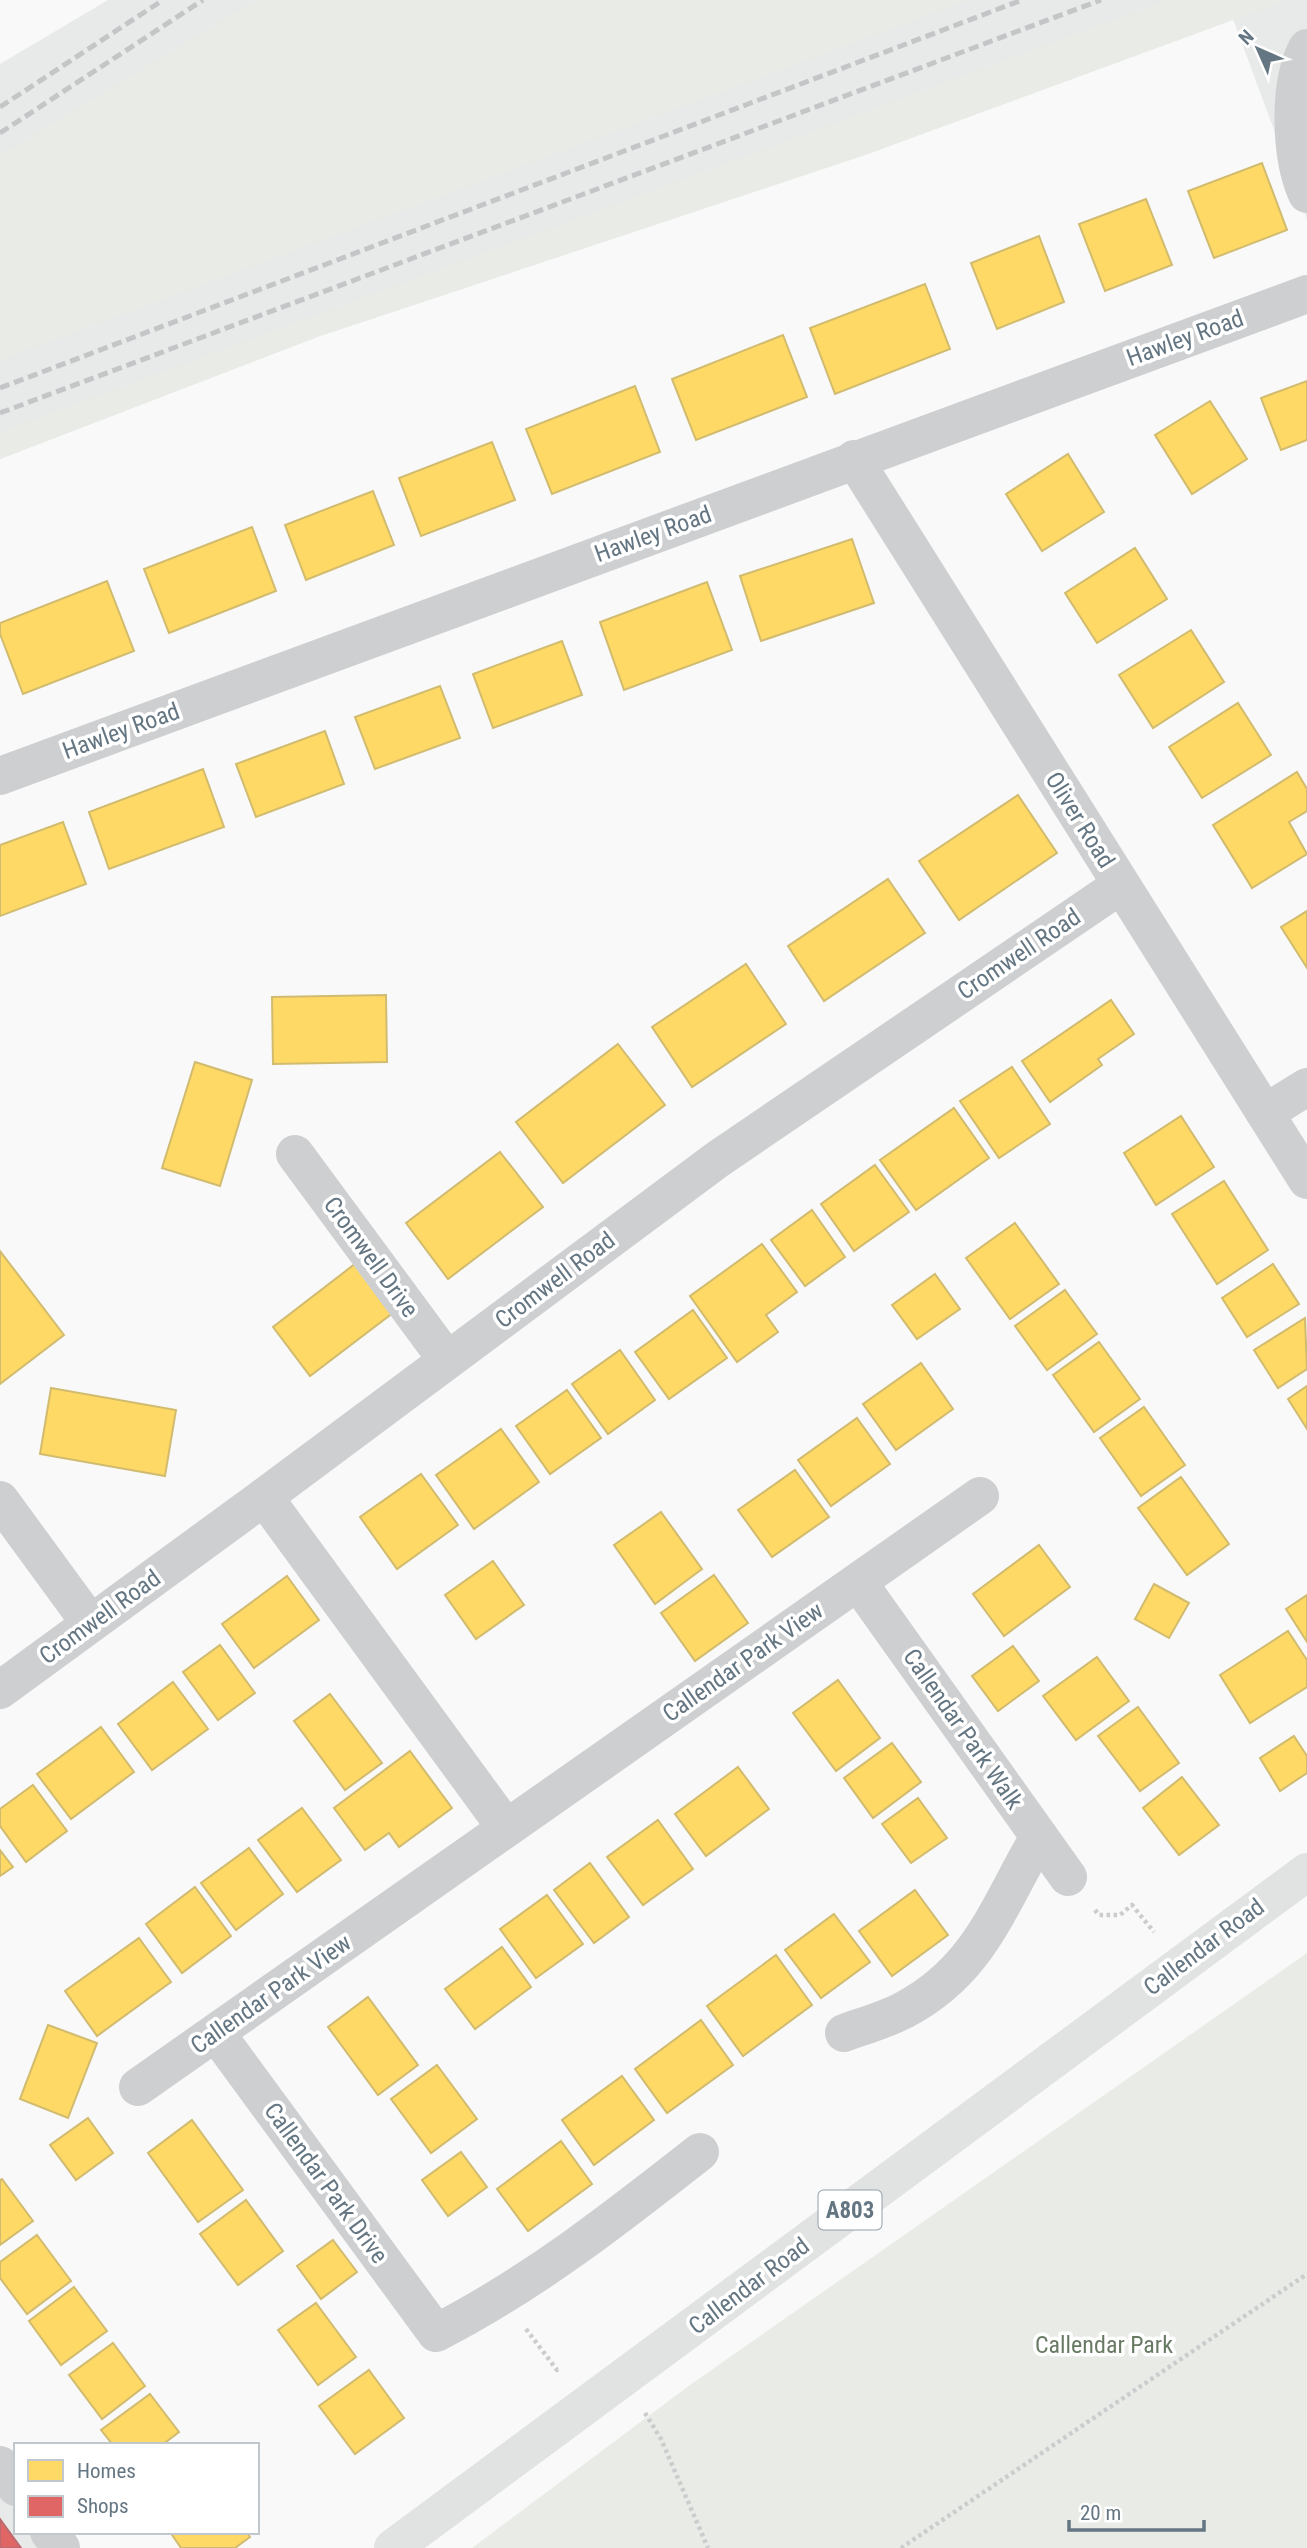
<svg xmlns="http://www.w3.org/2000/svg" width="1307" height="2548" viewBox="0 0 1307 2548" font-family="'Roboto Condensed',sans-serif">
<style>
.built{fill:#e8e9e9}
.green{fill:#e8ebe6}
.homes{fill:#ffd966;stroke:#d1bb6f;stroke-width:2}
.shops{fill:#e06666;stroke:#bb6b6f;stroke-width:2}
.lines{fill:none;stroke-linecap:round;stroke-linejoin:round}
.path{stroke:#cbcccd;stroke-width:4.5;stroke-dasharray:3.5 3.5;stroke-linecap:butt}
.minor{stroke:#cecfd0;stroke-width:38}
.major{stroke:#e1e2e2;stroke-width:38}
.rail{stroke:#c3c5c6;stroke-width:5;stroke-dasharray:10 5;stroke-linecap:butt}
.labels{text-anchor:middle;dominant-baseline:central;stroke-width:7;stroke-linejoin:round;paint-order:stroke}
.shield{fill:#fff;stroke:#939fa8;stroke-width:2}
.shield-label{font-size:23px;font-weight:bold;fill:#657683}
.street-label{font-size:24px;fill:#657683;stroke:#fff}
.park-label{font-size:24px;fill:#687a64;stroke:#fff}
</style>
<rect width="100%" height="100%" fill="#f9f9f9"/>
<!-- built -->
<g class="built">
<path d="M 108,0 L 1307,0 L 1307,219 L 1233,19 L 865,155 L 320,336 L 0,459 L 0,64 Z"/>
<path d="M 0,2458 L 16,2480 L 16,2532 L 53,2532 L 64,2548 L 0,2548 Z"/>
</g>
<!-- green -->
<g class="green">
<path d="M 256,0 L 969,0 L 0,360 L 0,155 Z"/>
<path d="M 1167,0 L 1288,0 L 865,155 L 320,336 L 0,459 L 0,432 Z"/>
<path d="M 1307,1953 L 1307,2548 L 472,2548 L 690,2385 Z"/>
</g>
<!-- homes -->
<g class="homes">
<path d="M 1262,163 L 1287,230 L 1214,258 L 1188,191 Z"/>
<path d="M 1146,199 L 1172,265 L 1105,291 L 1079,224 Z"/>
<path d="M 1039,236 L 1064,302 L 997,329 L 971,263 Z"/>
<path d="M 925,284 L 950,349 L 835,394 L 810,328 Z"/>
<path d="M 783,335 L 807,397 L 696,440 L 672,379 Z"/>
<path d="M 1307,381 L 1307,440 L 1281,450 L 1261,398 Z"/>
<path d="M 635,386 L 660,452 L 552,494 L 526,429 Z"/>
<path d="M 1210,401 L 1247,459 L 1192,494 L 1155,435 Z"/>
<path d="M 492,442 L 515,500 L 421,536 L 399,478 Z"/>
<path d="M 1068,454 L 1104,512 L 1042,551 L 1006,494 Z"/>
<path d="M 373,491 L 394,545 L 306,580 L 285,525 Z"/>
<path d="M 252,527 L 276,591 L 169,633 L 144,569 Z"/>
<path d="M 852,539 L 874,603 L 761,641 L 740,576 Z"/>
<path d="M 1135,548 L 1167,599 L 1097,643 L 1065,593 Z"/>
<path d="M 107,581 L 134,651 L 23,694 L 0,634 L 0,623 Z"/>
<path d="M 707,582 L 732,650 L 624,690 L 600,622 Z"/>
<path d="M 1191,630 L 1224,682 L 1153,728 L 1119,675 Z"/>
<path d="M 562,641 L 582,695 L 493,728 L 473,674 Z"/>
<path d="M 440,686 L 460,738 L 375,769 L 355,717 Z"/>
<path d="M 1238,703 L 1271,755 L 1202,798 L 1169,747 Z"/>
<path d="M 325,731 L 344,784 L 256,817 L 236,764 Z"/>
<path d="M 203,769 L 224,827 L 109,869 L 89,812 Z"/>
<path d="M 1297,772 L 1307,789 L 1307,811 L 1289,822 L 1307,854 L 1252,888 L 1213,825 Z"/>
<path d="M 1018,795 L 1057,853 L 959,920 L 919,861 Z"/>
<path d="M 63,822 L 86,884 L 0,916 L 0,845 Z"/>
<path d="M 888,879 L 925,933 L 824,1001 L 788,946 Z"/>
<path d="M 1307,911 L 1307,968 L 1281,927 Z"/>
<path d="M 746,964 L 786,1024 L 692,1087 L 652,1027 Z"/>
<path d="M 386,995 L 387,1062 L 273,1064 L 272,997 Z"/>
<path d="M 1111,1000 L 1134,1034 L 1098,1059 L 1102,1065 L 1050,1102 L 1022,1061 Z"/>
<path d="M 618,1044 L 665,1105 L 563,1183 L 516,1122 Z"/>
<path d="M 195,1062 L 252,1080 L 220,1186 L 162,1168 Z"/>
<path d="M 1012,1067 L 1050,1124 L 999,1158 L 960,1101 Z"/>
<path d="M 954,1108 L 989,1158 L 916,1210 L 880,1160 Z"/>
<path d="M 1181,1116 L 1214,1167 L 1156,1205 L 1124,1153 Z"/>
<path d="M 500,1152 L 543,1207 L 448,1279 L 406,1223 Z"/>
<path d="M 875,1165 L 909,1212 L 854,1251 L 821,1204 Z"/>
<path d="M 1224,1181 L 1268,1250 L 1217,1284 L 1172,1214 Z"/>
<path d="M 812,1210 L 845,1257 L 805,1286 L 771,1240 Z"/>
<path d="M 1015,1223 L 1059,1284 L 1010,1319 L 966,1258 Z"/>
<path d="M 762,1244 L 797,1292 L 766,1315 L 778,1332 L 737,1362 L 690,1296 Z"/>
<path d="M 0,1251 L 64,1335 L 0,1384 Z"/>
<path d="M 360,1260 L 398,1309 L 310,1376 L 273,1327 Z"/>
<path d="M 1273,1264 L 1299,1304 L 1247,1337 L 1222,1298 Z"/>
<path d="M 935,1274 L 960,1309 L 917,1339 L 892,1305 Z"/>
<path d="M 1065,1290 L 1097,1334 L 1047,1370 L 1015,1326 Z"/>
<path d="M 693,1310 L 727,1358 L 669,1399 L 635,1352 Z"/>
<path d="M 1305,1318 L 1307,1369 L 1278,1388 L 1254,1350 Z"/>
<path d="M 1099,1342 L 1140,1399 L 1094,1432 L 1053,1375 Z"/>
<path d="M 620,1350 L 655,1400 L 608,1434 L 572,1384 Z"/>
<path d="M 921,1363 L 953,1409 L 896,1450 L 863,1404 Z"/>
<path d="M 1307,1386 L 1307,1429 L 1288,1399 Z"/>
<path d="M 51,1388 L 176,1410 L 165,1476 L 40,1454 Z"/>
<path d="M 567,1390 L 601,1438 L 550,1474 L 516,1426 Z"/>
<path d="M 1144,1407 L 1185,1465 L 1141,1496 L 1100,1438 Z"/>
<path d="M 857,1418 L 890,1464 L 831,1506 L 798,1460 Z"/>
<path d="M 501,1429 L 539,1482 L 474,1529 L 436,1475 Z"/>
<path d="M 795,1470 L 829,1517 L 772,1557 L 738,1510 Z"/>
<path d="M 421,1474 L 458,1525 L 397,1569 L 360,1517 Z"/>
<path d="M 1181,1477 L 1229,1544 L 1187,1575 L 1138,1508 Z"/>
<path d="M 661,1512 L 702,1569 L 655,1604 L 614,1545 Z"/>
<path d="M 1039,1545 L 1070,1587 L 1004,1636 L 973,1594 Z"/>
<path d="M 493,1561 L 524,1605 L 476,1639 L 445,1595 Z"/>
<path d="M 714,1575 L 748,1623 L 695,1661 L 661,1613 Z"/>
<path d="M 287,1576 L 319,1620 L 254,1668 L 222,1624 Z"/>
<path d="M 1154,1584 L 1189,1603 L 1169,1638 L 1135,1619 Z"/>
<path d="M 1307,1595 L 1307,1642 L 1286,1609 Z"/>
<path d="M 1288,1631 L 1307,1660 L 1307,1687 L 1250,1723 L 1220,1675 Z"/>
<path d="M 220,1645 L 255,1693 L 218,1720 L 183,1672 Z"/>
<path d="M 1013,1646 L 1039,1681 L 998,1711 L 972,1676 Z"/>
<path d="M 1097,1657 L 1129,1701 L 1076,1740 L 1043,1696 Z"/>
<path d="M 838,1680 L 880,1738 L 836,1771 L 793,1713 Z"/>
<path d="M 173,1682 L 208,1729 L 152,1770 L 118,1724 Z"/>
<path d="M 330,1694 L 382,1763 L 345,1790 L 294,1721 Z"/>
<path d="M 1138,1707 L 1179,1763 L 1140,1791 L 1098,1736 Z"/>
<path d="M 101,1727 L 134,1772 L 71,1819 L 37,1774 Z"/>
<path d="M 1294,1736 L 1307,1756 L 1307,1773 L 1280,1791 L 1260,1758 Z"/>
<path d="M 892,1743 L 921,1782 L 873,1818 L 844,1778 Z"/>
<path d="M 410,1751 L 452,1808 L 399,1847 L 389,1833 L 365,1850 L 334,1808 Z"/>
<path d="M 738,1767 L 769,1809 L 706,1856 L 675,1814 Z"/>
<path d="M 1182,1777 L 1219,1825 L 1179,1855 L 1143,1808 Z"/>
<path d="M 33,1785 L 67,1831 L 26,1862 L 0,1826 L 0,1809 Z"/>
<path d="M 918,1798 L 947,1838 L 911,1863 L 882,1824 Z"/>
<path d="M 302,1808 L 341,1860 L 297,1892 L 258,1840 Z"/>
<path d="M 658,1820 L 693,1869 L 643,1905 L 607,1857 Z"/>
<path d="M 249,1848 L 283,1894 L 236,1930 L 201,1883 Z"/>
<path d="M 0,1850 L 13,1867 L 0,1876 Z"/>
<path d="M 590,1863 L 629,1917 L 594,1943 L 554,1890 Z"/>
<path d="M 195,1887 L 231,1936 L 182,1973 L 146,1924 Z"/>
<path d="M 915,1890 L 948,1935 L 892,1976 L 859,1931 Z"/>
<path d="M 547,1895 L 583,1944 L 536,1978 L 500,1929 Z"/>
<path d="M 834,1914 L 870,1962 L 821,1998 L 785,1950 Z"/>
<path d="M 139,1938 L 171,1982 L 97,2036 L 65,1991 Z"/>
<path d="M 502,1947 L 531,1987 L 475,2029 L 445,1989 Z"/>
<path d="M 776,1955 L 812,2005 L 743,2056 L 707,2006 Z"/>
<path d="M 368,1997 L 418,2065 L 378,2095 L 328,2027 Z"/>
<path d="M 701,2020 L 733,2065 L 667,2113 L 635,2069 Z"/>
<path d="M 48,2025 L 97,2043 L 68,2118 L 20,2099 Z"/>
<path d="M 437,2065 L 477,2119 L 431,2153 L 391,2099 Z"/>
<path d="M 622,2076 L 654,2120 L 594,2165 L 562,2120 Z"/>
<path d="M 88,2118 L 113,2153 L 76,2180 L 50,2145 Z"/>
<path d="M 192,2120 L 243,2190 L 198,2222 L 148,2153 Z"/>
<path d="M 561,2141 L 592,2184 L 528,2231 L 497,2189 Z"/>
<path d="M 461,2152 L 487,2187 L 448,2216 L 422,2180 Z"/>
<path d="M 2,2179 L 33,2221 L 0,2245 L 0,2180 Z"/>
<path d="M 246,2200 L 283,2251 L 238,2285 L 200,2234 Z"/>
<path d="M 37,2235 L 71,2281 L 27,2314 L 0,2278 L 0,2262 Z"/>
<path d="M 333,2240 L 357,2272 L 321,2299 L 297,2266 Z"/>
<path d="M 74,2287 L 107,2331 L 61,2365 L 29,2321 Z"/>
<path d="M 316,2303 L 356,2357 L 318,2385 L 278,2330 Z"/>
<path d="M 113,2343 L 145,2386 L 102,2419 L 69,2375 Z"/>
<path d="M 369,2370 L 404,2418 L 355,2454 L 319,2406 Z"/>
<path d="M 150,2394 L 179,2432 L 162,2445 L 113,2445 L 101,2430 Z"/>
<path d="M 170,2532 L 247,2532 L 250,2537 L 235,2548 L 181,2548 Z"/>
</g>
<!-- shops -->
<path class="shops" d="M 0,2519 L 21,2548 L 0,2548 Z"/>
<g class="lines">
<!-- path -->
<g class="path">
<path d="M 1095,1910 L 1099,1915 L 1120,1915 L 1132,1905 L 1154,1932"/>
<path d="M 526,2329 L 557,2370 L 560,2368"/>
<path d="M 645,2413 L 661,2439 L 708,2548"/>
<path d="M 901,2548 L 1307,2274"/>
</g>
<!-- minor -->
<g class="minor">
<path d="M 1307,48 C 1288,84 1290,157 1307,194"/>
<path d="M 854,459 L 1307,1180"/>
<path d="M 0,776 L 1307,294"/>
<path d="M 1265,1113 L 1307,1087"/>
<path d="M 295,1154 L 447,1360"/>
<path d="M 264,1497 L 506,1828"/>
<path d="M 0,1500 L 90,1623"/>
<path d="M 858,1582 L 1068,1877"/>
<path d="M 0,1690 L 264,1497 L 718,1159 L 1121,885"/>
<path d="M 216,2033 L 436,2333 C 532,2284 616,2218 700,2152"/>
<path d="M 844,2033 C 863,2026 885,2020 904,2010 C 980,1970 998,1906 1039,1837"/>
<path d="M 138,2087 L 980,1496"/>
<path d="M 0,2465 L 16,2487"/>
<path d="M 49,2532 L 61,2548"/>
</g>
<!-- major -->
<path class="major" d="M 393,2548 L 1307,1872"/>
<!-- rail -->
<g class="rail">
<path d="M 0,107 L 163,0"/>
<path d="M 0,133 L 203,0"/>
<path d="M 0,388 L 1022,0"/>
<path d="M 0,413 L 1101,0"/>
</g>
</g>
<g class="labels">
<!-- shield labels -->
<rect class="shield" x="818.5" y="2190.5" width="63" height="39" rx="5"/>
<g class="shield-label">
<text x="850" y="2210">A803</text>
</g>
<!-- street labels -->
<g class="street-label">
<text transform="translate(1185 338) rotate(-20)">Hawley Road</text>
<text transform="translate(653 534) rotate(-20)">Hawley Road</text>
<text transform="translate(121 731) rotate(-20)">Hawley Road</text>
<text transform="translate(1080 820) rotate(58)">Oliver Road</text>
<text transform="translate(1019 954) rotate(-34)">Cromwell Road</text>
<text transform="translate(371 1257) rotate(54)">Cromwell Drive</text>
<text transform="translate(555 1280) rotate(-37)">Cromwell Road</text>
<text transform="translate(100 1617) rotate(-36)">Cromwell Road</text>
<text transform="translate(743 1662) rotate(-35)">Callendar Park View</text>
<text transform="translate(963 1729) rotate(55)">Callendar Park Walk</text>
<text transform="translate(1204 1947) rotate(-37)">Callendar Road</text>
<text transform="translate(271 1994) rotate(-35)">Callendar Park View</text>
<text transform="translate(326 2183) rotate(54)">Callendar Park Drive</text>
<text transform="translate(749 2286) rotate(-37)">Callendar Road</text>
</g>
<!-- park labels -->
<g class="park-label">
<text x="1104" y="2345">Callendar Park</text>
</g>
</g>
<!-- legend -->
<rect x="14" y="2443" width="245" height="91" fill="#ffffff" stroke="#c1c8cd" stroke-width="2"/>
<rect x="28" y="2460" width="35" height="21" fill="#ffd966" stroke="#c1c8cd" stroke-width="2"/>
<text x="77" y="2478" font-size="21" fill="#657683">Homes</text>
<rect x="28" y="2496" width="35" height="21" fill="#e06666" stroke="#c1c8cd" stroke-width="2"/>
<text x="77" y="2513" font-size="21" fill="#657683">Shops</text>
<!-- north arrow -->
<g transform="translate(1258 49) rotate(315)" stroke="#ffffff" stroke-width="5" paint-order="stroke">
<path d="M0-5L12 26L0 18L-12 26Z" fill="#657683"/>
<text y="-10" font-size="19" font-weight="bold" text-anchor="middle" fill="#657683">N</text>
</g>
<!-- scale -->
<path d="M1069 2520v10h135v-10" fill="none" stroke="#657683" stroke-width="3.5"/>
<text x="1080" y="2520" font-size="21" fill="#657683" stroke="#ffffff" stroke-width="5" paint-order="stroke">20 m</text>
</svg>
